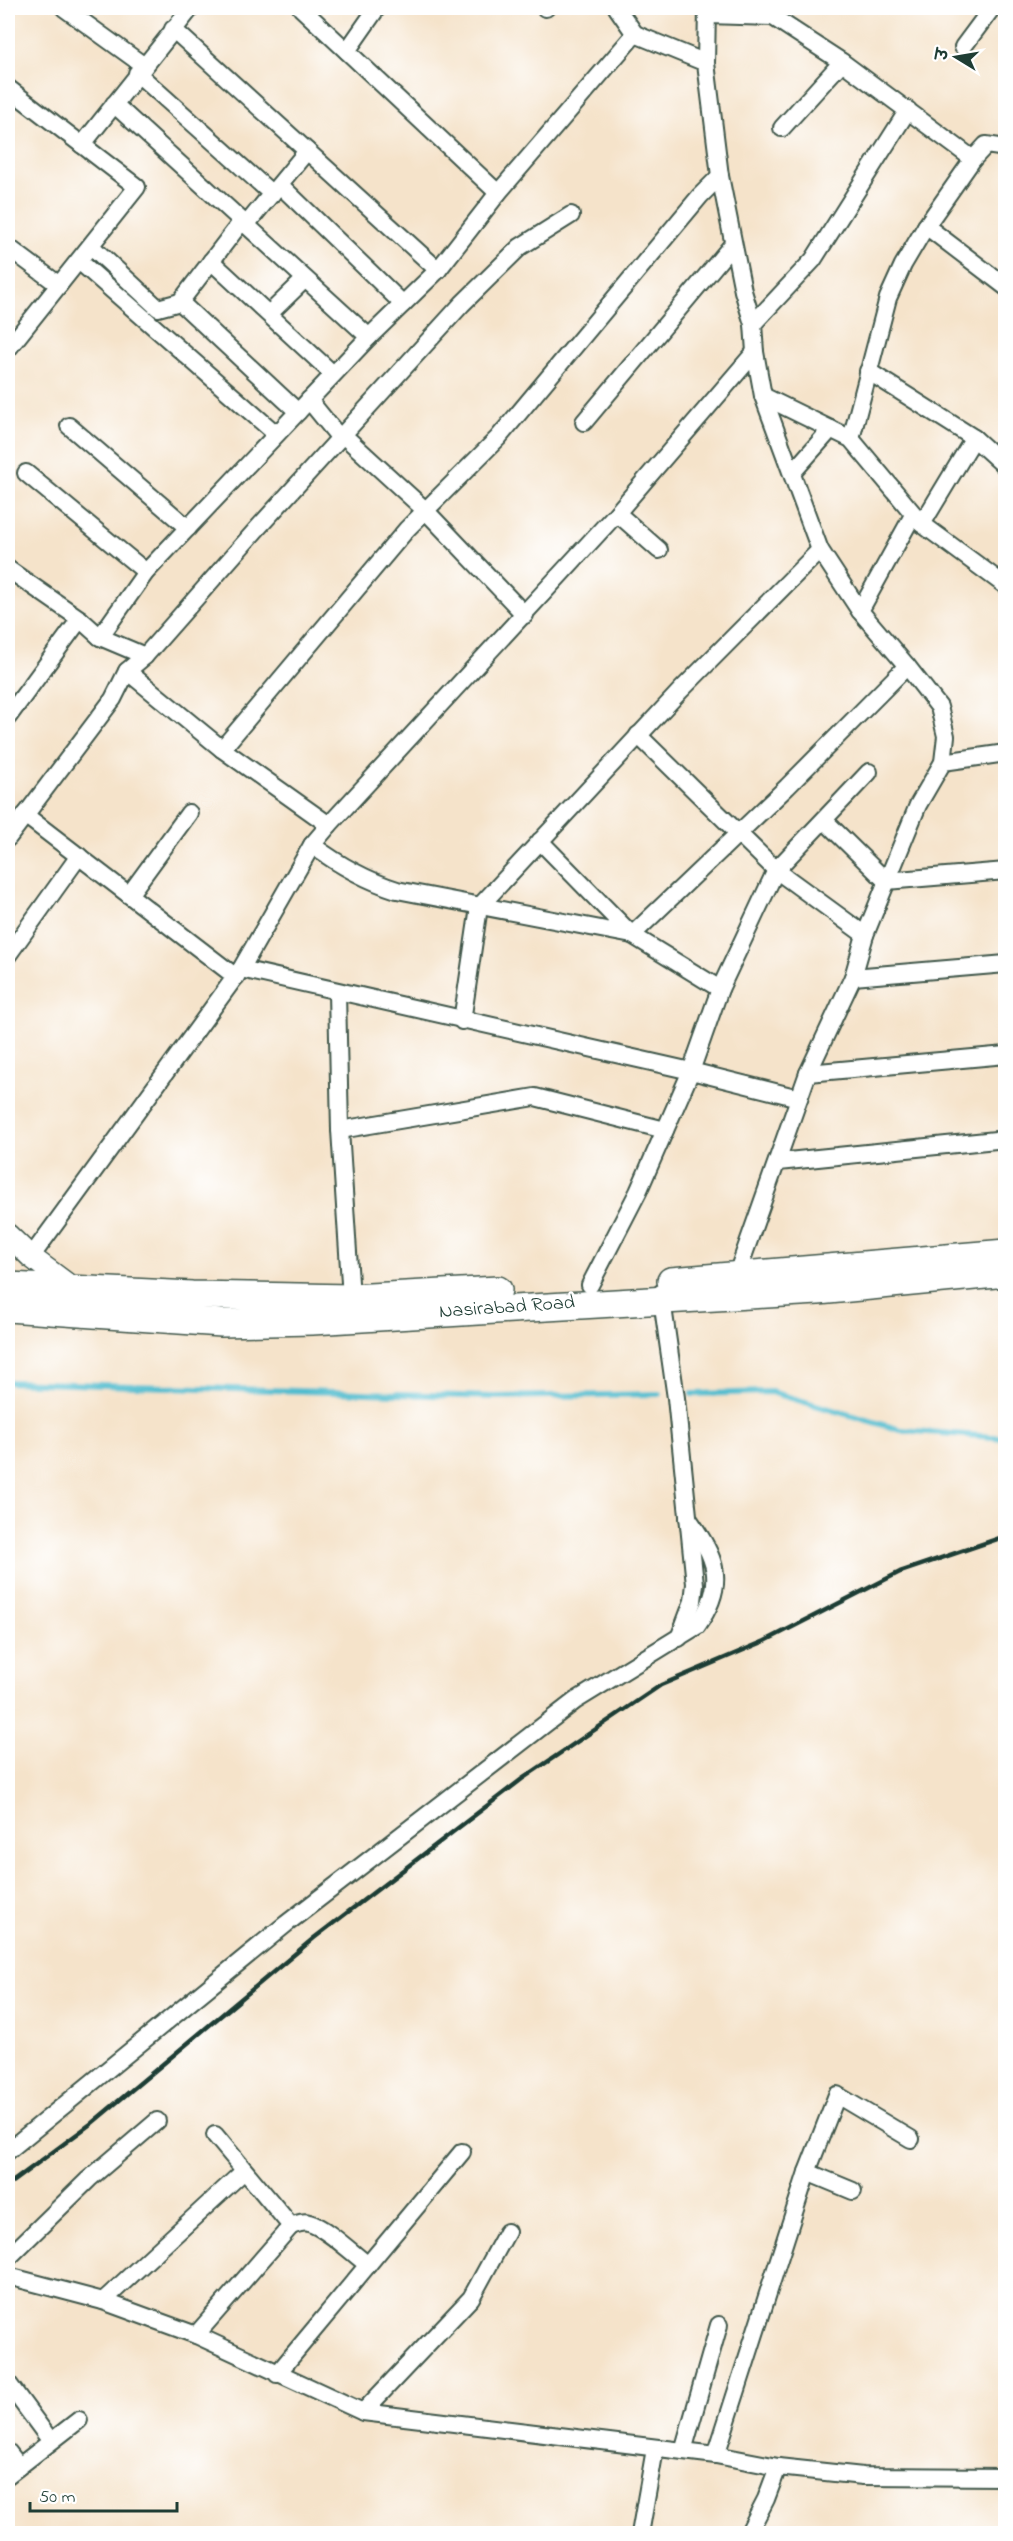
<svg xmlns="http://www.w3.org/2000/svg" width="1013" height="2541" viewBox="0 0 1013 2541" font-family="'Indie Flower','Playpen Sans Deva',sans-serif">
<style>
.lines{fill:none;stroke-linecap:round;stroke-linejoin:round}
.stream{stroke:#53bdcf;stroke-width:6}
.minor-casing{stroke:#3f564a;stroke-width:20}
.tertiary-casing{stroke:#3f564a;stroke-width:24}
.trunk-casing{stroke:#3f564a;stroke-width:30}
.minor{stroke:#fff;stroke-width:16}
.tertiary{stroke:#fff;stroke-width:21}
.trunk{stroke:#fff;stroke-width:27}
.rail{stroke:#1f3d34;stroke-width:4.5}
.labels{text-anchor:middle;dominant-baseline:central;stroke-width:4.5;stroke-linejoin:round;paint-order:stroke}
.street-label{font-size:20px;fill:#1f3d34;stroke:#fff}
</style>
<rect width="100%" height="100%" fill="#fff"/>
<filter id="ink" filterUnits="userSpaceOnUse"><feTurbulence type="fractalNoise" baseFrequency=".0167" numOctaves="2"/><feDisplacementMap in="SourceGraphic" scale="12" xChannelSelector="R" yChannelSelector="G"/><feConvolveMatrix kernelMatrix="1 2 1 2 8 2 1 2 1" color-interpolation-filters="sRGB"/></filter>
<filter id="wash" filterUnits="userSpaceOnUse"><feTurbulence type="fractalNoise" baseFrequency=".008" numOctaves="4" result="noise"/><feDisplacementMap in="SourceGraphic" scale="24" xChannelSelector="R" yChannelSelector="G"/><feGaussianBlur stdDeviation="1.35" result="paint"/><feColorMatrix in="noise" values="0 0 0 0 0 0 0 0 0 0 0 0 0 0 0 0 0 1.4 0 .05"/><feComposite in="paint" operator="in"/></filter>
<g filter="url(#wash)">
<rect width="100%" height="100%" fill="#f5e3ca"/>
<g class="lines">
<!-- stream -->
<g class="stream">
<path d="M 8,1382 L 493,1397 L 659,1394"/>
<path d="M 692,1394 L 771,1392 L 901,1430 L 1006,1438"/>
</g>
</g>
</g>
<g filter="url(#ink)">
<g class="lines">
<!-- minor casing -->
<g class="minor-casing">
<g id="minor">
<path d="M 64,8 L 143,65"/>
<path d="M 301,8 L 498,193"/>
<path d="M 545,8 L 546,8"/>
<path d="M 707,8 L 706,63 L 720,176 L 743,291 L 753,324 L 755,352 L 763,396 L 820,550 L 860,611 L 907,666 L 939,707 L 946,736 L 943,762 L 918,805 L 865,935 L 853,977 L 808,1073 L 737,1274"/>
<path d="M 708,15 L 773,17 L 842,62 L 973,159"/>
<path d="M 173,29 L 438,270"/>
<path d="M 635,34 L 706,63"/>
<path d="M 963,47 L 992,8"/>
<path d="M 347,51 L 377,8"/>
<path d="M 137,73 L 272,194"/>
<path d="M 8,88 L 137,187 L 8,349"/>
<path d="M 114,104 L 369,337"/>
<path d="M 782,128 L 842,62"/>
<path d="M 82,145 L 191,8"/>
<path d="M 280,185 L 403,304"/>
<path d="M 246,225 L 307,151"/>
<path d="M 926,226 L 1006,287"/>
<path d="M 91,246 L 158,308 L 180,302 L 298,412"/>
<path d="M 8,247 L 59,285"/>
<path d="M 79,261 L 276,434"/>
<path d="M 211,261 L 333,374"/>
<path d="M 180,302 L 242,221"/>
<path d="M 269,314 L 305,279"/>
<path d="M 753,324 L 813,260 L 908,110"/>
<path d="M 868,371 L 974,438 L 1006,467"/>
<path d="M 763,396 L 851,439 L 922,524 L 1006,586"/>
<path d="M 309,400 L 339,437"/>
<path d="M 584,422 L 733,244"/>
<path d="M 69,426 L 188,528"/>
<path d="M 342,434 L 425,510 L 525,615"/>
<path d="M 851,439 L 888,298 L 903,265 L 926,226 L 973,159 L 986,145 L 1006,148"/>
<path d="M 26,473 L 146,572"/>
<path d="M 792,473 L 831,429"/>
<path d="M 617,513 L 659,550"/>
<path d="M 922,524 L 974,438"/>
<path d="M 8,569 L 80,619 L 100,637 L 146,572 L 369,337 L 438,270 L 498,193 L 635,34 L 617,8"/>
<path d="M 860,611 L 913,515"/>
<path d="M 100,637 L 145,656"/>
<path d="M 127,671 L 222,749 L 329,825 L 617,513 L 755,352"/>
<path d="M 8,717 L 80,619"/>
<path d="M 638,735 L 776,870 L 865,935"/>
<path d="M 222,749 L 407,529 L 498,438 L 700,196 L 720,176"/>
<path d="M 943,762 L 1006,753"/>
<path d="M 25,815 L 236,977"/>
<path d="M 825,821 L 886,881 L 1006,871"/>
<path d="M 8,838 L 113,699 L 127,671 L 145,656 L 255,531 L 462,304 L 520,247 L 571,215"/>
<path d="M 540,841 L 632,935 L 720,989"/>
<path d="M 312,845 C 339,865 365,880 397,890 L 632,935 L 787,787 L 907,666"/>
<path d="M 129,895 L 189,813"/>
<path d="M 8,955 L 79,856"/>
<path d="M 241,969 L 691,1071 L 799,1098"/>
<path d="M 853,977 L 1006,964"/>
<path d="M 337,992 L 340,1130 L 351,1298"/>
<path d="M 462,1021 L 479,907 L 681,690 L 820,550"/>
<path d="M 808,1073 L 1006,1055"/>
<path d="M 340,1130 L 535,1097 L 665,1130"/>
<path d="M 778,1162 L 1006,1139"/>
<path d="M 31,1257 L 241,969 L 312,845 L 329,825"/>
<path d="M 590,1285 L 638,1192 L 691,1071 L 720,989 L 776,870 L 869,772"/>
<path d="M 661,1293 L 676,1398 L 695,1584 L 693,1601 L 679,1638"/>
<path d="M 8,2151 L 286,1924 L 575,1701 L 697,1626 C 728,1583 716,1558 688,1518"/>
<path d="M 807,2172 L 853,2191"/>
<path d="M 291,2226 C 297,2224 303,2221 309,2223 C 327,2228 353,2254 368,2265"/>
<path d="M 8,2258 L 89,2179 L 157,2121"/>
<path d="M 8,2276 L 103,2301 L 196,2335 L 363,2412 L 716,2455 L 778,2467 L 863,2476 L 1006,2477"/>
<path d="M 103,2301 L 244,2171"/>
<path d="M 196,2335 L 291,2226 L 215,2135"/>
<path d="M 277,2374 L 462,2152"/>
<path d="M 8,2383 L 50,2440"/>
<path d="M 363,2412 L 471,2298 L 507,2232"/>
<path d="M 683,2451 L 719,2325"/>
<path d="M 8,2452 L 19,2466"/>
<path d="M 716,2455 L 807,2172 L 837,2095 L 911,2139"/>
<path d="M 8,2475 L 79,2420"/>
<path d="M 640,2534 L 655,2449"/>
<path d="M 748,2534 L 766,2499 L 778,2467"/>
</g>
</g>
<!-- tertiary casing -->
<g class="tertiary-casing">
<path id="tertiary" d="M 8,1235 L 31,1257 L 78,1292"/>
</g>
<!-- trunk casing -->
<g class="trunk-casing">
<g id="trunk">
<path d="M 671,1281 L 1006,1253"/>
<path d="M 8,1286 L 192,1295 L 351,1298 L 498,1290"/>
<path d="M 8,1308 L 222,1323 L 312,1321 L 818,1291 L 1006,1273"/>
</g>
</g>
<!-- minor -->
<use href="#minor" class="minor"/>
<!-- tertiary -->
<use href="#tertiary" class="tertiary"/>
<!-- trunk -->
<use href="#trunk" class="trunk"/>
<!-- rail -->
<path class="rail" d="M 8,2185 L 92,2123 L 314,1938 L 522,1779 L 661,1685 L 765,1641 L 900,1572 L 1006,1536"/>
</g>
</g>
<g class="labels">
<!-- street labels -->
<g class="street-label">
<text transform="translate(507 1308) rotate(-4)">Nasirabad Road</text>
</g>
</g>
<!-- margin -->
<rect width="1013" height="2541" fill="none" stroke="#fff" stroke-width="30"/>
<!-- north arrow -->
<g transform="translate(956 57) rotate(281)" stroke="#ffffff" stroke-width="4.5" paint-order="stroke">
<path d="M0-4.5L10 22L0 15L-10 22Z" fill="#1f3d34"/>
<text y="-9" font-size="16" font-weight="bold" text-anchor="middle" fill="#1f3d34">उ</text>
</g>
<!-- scale -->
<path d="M30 2502v9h147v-9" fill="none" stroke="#1f3d34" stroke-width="3"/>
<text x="39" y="2502" font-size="18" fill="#1f3d34" stroke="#ffffff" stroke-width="4.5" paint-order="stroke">50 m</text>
</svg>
